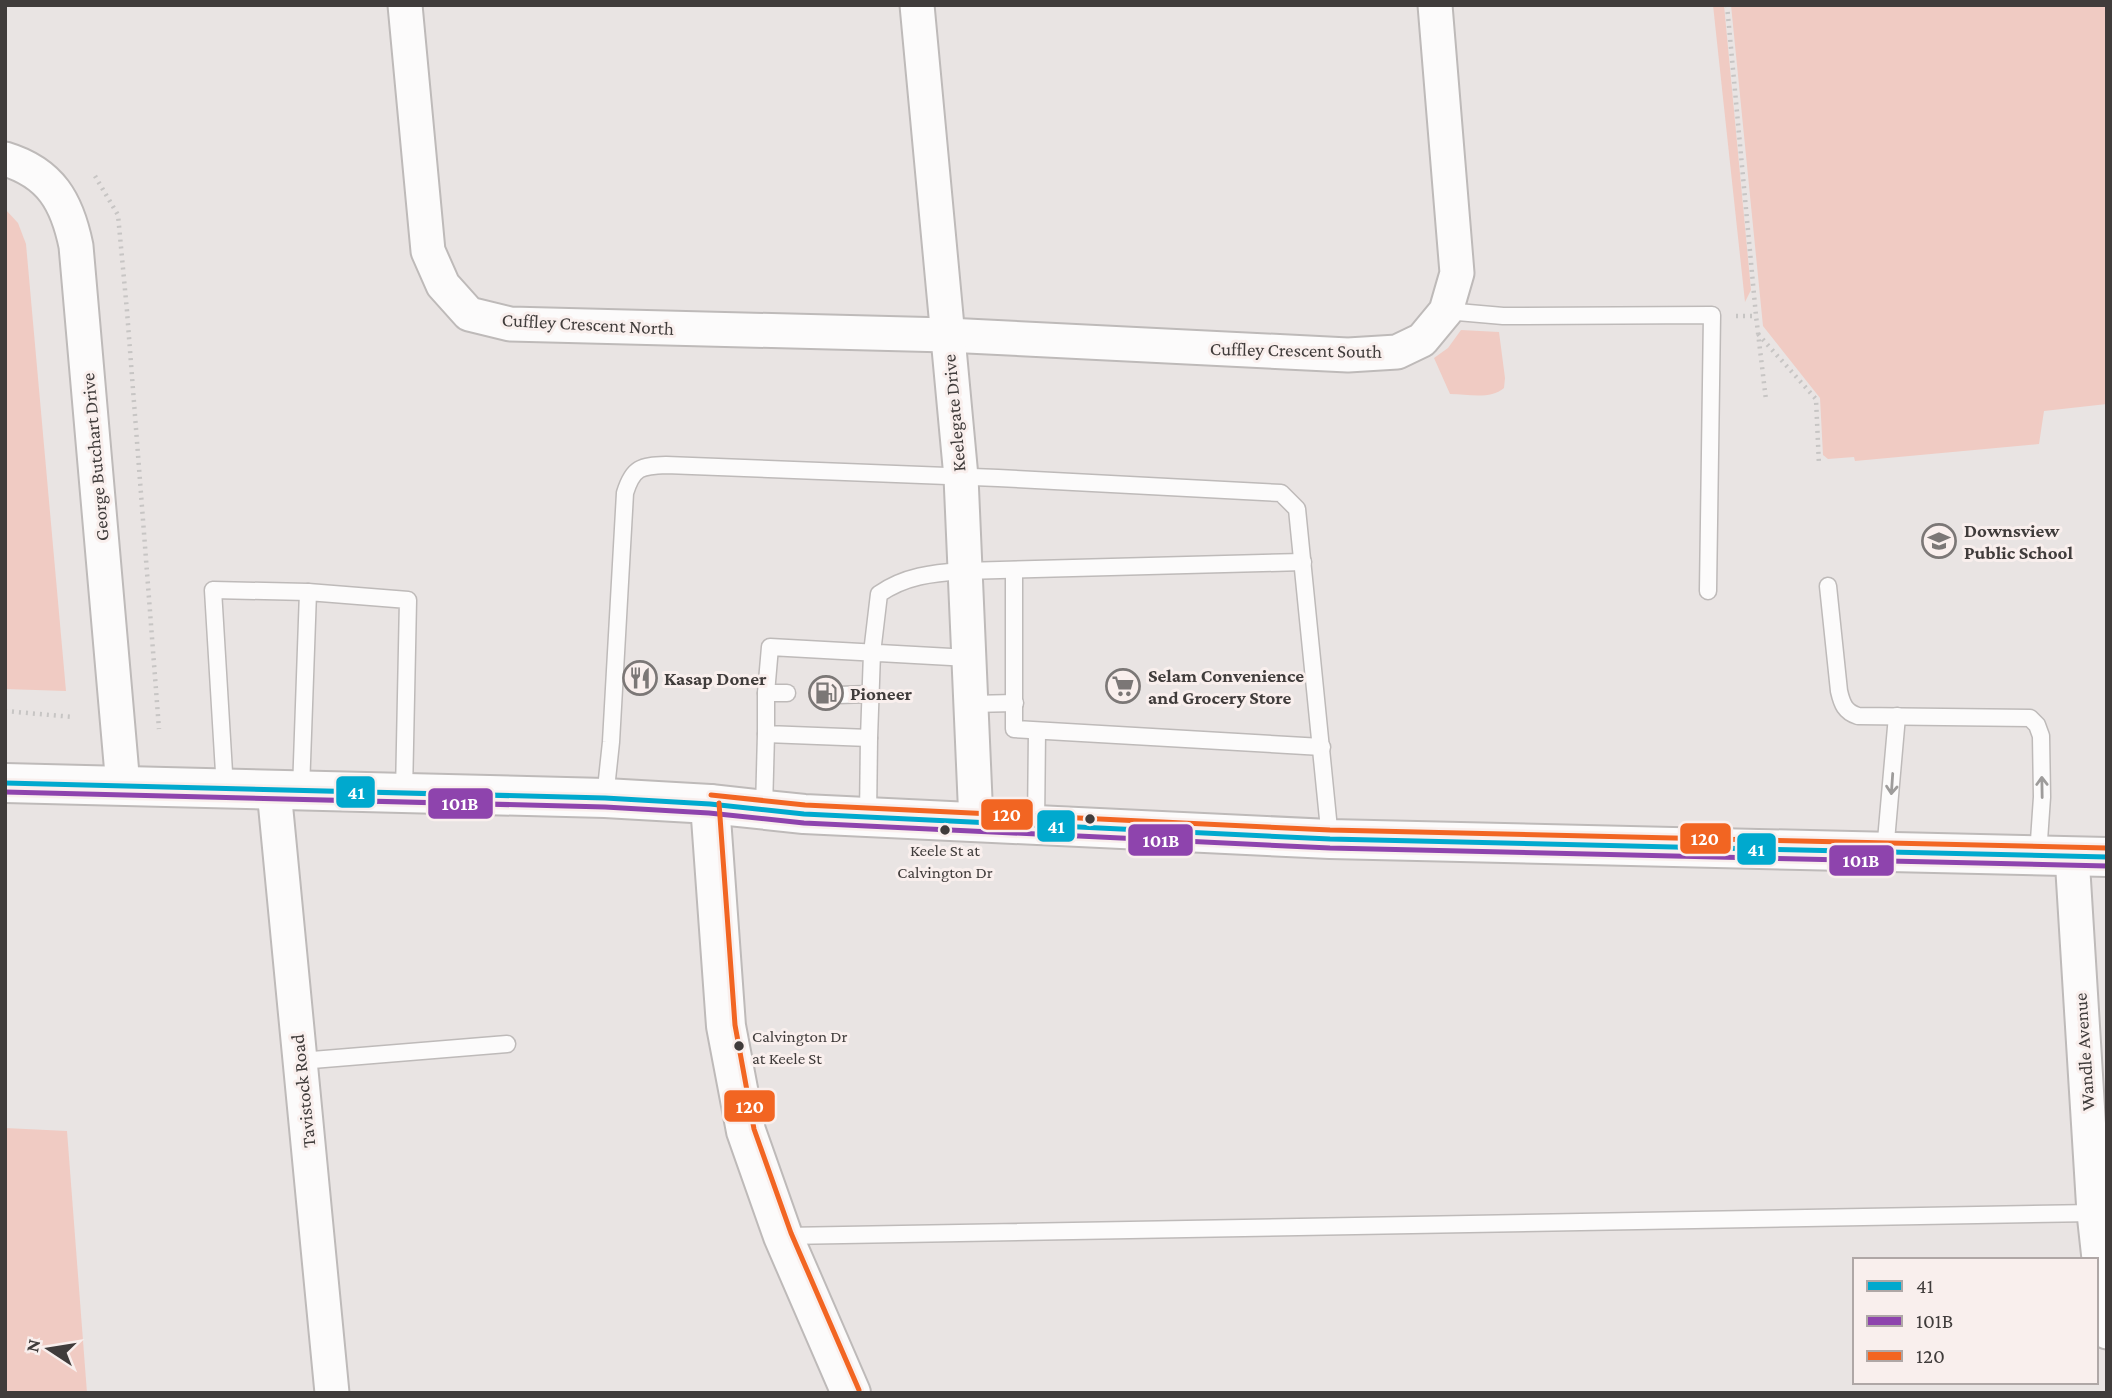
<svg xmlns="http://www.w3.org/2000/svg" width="2112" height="1398" viewBox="0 0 2112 1398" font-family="'Crimson Pro',serif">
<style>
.green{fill:#f0cbc3}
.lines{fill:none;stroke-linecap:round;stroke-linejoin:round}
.service-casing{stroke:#bebab9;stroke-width:19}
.minor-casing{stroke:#bebab9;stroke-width:37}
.tertiary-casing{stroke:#bebab9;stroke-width:42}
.secondary-casing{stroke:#bebab9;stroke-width:42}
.path{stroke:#c7c5c4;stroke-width:4.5;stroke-dasharray:2 5;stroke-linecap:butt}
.service{stroke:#fcfbfb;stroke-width:16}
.minor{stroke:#fcfbfb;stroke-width:33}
.tertiary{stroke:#fcfbfb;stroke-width:38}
.secondary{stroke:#fcfbfb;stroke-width:38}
.bus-1-casing{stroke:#f9efed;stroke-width:10}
.bus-2-casing{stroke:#f9efed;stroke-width:10}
.bus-3-casing{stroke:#f9efed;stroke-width:10}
.bus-1{stroke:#00a9ce;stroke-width:5}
.bus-2{stroke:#8e44ad;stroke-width:5}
.bus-3{stroke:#f26522;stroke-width:5}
.oneway{stroke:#9e9c9b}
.bus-dot{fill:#403c3b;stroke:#f9efed;stroke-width:2.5}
.labels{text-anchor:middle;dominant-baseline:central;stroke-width:6;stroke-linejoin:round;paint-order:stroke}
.bus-label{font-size:17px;fill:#403c3b;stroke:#f9efed}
.street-label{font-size:19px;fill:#403c3b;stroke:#f9efed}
.poi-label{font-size:19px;font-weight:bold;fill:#403c3b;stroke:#f9efed;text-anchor:start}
.line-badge{stroke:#f9efed;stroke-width:2.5}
.badge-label{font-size:19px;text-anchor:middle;font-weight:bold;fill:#fff}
</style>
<rect width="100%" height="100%" fill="#e9e4e3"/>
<!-- green -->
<g class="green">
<path d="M 1713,5 L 1724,5 L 1751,290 L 1745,302 Z"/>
<path d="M 1731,5 L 2107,5 L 2107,404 L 2044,411 L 2039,444 L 1855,461 L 1854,457 L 1828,459 L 1823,455 L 1820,398 L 1763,326 Z"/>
<path d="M 5,209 L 18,223 L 26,244 L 66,691 L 5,689 Z"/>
<path d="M 1461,330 L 1499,332 L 1505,378 L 1504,388 C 1490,400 1468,394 1450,394 L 1434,358 L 1448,348 Z"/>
<path d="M 5,1128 L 67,1131 L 87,1393 L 5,1393 Z"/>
</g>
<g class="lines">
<!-- service casing -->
<g class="service-casing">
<g id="service">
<path d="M 1446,311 L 1503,316 L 1712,315 L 1708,591"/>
<path d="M 1014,570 L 1014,729 L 1322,747"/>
<path d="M 1828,586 L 1839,691 C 1842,704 1845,712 1858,716 L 2030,718 L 2037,725 L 2041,736 L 2042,797 L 2038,855"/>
<path d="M 969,658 L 770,647 L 766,693 L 766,734 L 869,738 L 872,653 L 879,594 C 905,576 932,573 964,571 L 1303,562"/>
<path d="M 766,693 L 787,693"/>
<path d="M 838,695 L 870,694"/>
<path d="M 971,704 L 1015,703"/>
<path d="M 225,789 L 213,590 L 308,592"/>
<path d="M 301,790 L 308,592 L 408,600 L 404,793"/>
<path d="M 605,798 L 611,742 L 625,493 C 633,467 641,466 666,465 L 998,478 L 1281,493 L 1297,509 L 1330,839"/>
<path d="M 764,809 L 766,734"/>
<path d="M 868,817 L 869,738"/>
<path d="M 1036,825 L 1037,731"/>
<path d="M 1885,852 L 1897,716"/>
<path d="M 300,1061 L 507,1044"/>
<path d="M 785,1236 L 2094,1213"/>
</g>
</g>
<!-- minor casing -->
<g class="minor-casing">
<g id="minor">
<path d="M 405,5 L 428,251 L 443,285 L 469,314 L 510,324 L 947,335 L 1348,355 L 1397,352 L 1422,340 L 1446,311 L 1457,273 L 1435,5"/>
<path d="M 917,5 L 961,477 L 976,822"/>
<path d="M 5,159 C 51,173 67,202 76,246 L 123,786"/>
<path d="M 274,790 L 332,1393"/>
<path d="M 2072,856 L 2094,1213 L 2107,1332"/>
</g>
</g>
<!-- tertiary casing -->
<g class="tertiary-casing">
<path id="tertiary" d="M 710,804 L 726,1026 L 746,1131 L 783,1236 L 851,1393"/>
</g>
<!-- secondary casing -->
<g class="secondary-casing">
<path id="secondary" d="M 5,783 L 605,798 L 710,804 L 804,814 L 1330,839 L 2107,857"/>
</g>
<!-- path -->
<g class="path">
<path d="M 1727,5 L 1756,316 L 1766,400"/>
<path d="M 95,176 L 118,215 L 127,311 L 159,729"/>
<path d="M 1736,316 L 1756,316"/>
<path d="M 1758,334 L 1816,399 L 1819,465"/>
<path d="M 5,711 L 73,717"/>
</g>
<!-- service -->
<use href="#service" class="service"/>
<!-- minor -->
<use href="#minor" class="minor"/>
<!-- tertiary -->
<use href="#tertiary" class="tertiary"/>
<!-- secondary -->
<use href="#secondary" class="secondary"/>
<!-- bus-1 casing -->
<g class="bus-1-casing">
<path id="bus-1" d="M 5,783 L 605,798 L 710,804 L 804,814 L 1330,839 L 2107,857"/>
</g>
<!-- bus-2 casing -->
<g class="bus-2-casing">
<path id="bus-2" d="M 5,792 L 605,807 L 709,813 L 804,823 L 1330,848 L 2107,866"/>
</g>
<!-- bus-3 casing -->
<g class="bus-3-casing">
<g id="bus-3">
<path d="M 711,795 L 805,805 L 1330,830 L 2107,848"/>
<path d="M 719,803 L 735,1025 L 754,1129 L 791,1233 L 859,1390"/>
</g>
</g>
<!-- bus-1 -->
<use href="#bus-1" class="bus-1"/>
<!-- bus-2 -->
<use href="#bus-2" class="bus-2"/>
<!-- bus-3 -->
<use href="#bus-3" class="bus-3"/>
</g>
<!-- one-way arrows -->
<defs><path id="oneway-shaft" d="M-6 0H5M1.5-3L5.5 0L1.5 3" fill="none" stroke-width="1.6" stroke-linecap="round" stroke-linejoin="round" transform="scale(1.75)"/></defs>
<g class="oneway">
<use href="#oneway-shaft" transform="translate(1892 784) rotate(94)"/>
<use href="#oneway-shaft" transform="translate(2042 787) rotate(-91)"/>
</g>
<!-- icons -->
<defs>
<g id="school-ring" transform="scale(1.75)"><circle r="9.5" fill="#f9efed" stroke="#7b7776" stroke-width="1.5"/><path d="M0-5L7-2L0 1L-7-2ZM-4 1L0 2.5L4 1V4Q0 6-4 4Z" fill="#7b7776"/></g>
<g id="restaurant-ring" transform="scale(1.75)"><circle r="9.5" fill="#f9efed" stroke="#7b7776" stroke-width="1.5"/><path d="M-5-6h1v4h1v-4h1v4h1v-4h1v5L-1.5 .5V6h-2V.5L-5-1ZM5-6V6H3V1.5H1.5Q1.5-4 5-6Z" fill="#7b7776"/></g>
<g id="supermarket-ring" transform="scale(1.75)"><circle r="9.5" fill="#f9efed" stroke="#7b7776" stroke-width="1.5"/><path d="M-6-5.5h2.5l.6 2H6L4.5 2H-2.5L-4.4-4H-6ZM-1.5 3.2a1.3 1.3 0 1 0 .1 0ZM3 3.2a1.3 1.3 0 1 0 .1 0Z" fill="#7b7776"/></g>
<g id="fuel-ring" transform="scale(1.75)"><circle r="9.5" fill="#f9efed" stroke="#7b7776" stroke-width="1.5"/><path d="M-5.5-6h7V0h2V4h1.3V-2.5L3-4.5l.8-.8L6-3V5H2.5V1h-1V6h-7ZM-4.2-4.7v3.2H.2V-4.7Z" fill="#7b7776"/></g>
</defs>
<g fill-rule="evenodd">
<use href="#school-ring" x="1939" y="541"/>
<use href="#restaurant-ring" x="640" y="678"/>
<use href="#supermarket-ring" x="1123" y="686"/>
<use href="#fuel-ring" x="826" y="693"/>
</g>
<!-- markers -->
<g class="bus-dot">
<circle cx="1090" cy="819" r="6"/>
<circle cx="945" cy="830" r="6"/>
<circle cx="739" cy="1046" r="6"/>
</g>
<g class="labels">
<!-- bus labels -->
<g class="bus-label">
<text x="945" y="850">Keele St at<tspan x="945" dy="22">Calvington Dr</tspan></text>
<text x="752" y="1036" text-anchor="start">Calvington Dr<tspan x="752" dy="22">at Keele St</tspan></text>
</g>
<!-- street labels -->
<g class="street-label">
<text transform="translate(588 324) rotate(3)">Cuffley Crescent North</text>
<text transform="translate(1296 350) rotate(1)">Cuffley Crescent South</text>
<text transform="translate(954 413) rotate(-95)">Keelegate Drive</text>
<text transform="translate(95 457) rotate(-95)">George Butchart Drive</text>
<text transform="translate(2084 1052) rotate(-94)">Wandle Avenue</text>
<text transform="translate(303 1091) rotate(-96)">Tavistock Road</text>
</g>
<!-- poi labels -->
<g class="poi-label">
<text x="1964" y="530">Downsview<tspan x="1964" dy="22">Public School</tspan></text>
<text x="1148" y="675">Selam Convenience<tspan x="1148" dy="22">and Grocery Store</tspan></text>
<text x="664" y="678">Kasap Doner</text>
<text x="850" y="693">Pioneer</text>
</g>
</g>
<g class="line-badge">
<rect x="335" y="775" width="41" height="34" rx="7" fill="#00a9ce"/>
<rect x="427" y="787" width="67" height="33" rx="7" fill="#8e44ad"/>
<rect x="980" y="798" width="54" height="33" rx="7" fill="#f26522"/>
<rect x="1036" y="809" width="40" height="34" rx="7" fill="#00a9ce"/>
<rect x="1679" y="822" width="53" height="33" rx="7" fill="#f26522"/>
<rect x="1127" y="823" width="67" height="34" rx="7" fill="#8e44ad"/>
<rect x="1736" y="832" width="41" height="34" rx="7" fill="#00a9ce"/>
<rect x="1828" y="844" width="67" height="33" rx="7" fill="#8e44ad"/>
<rect x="723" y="1089" width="53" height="34" rx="7" fill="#f26522"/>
</g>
<g class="badge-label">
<text x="356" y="799">41</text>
<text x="460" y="810">101B</text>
<text x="1007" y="821">120</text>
<text x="1056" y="833">41</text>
<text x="1705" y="845">120</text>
<text x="1161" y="847">101B</text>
<text x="1756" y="856">41</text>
<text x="1861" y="867">101B</text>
<text x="750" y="1113">120</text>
</g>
<!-- border -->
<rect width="2112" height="1398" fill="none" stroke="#403c3b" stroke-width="14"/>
<!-- legend -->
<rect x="1853" y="1258" width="245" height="126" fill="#f9efed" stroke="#afa7a6" stroke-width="2"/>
<rect x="1867" y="1281" width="35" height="10" fill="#00a9ce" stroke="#afa7a6" stroke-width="2"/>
<text x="1916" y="1293" font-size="21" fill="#403c3b">41</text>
<rect x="1867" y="1316" width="35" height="10" fill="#8e44ad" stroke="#afa7a6" stroke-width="2"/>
<text x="1916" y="1328" font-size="21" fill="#403c3b">101B</text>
<rect x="1867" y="1351" width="35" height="10" fill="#f26522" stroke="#afa7a6" stroke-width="2"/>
<text x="1916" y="1363" font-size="21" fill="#403c3b">120</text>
<!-- north arrow -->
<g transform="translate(49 1349) rotate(282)" stroke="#f9efed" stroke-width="5" paint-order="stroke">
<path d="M0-5L12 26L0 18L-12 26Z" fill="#403c3b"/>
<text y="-10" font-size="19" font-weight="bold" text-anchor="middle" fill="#403c3b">N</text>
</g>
</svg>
